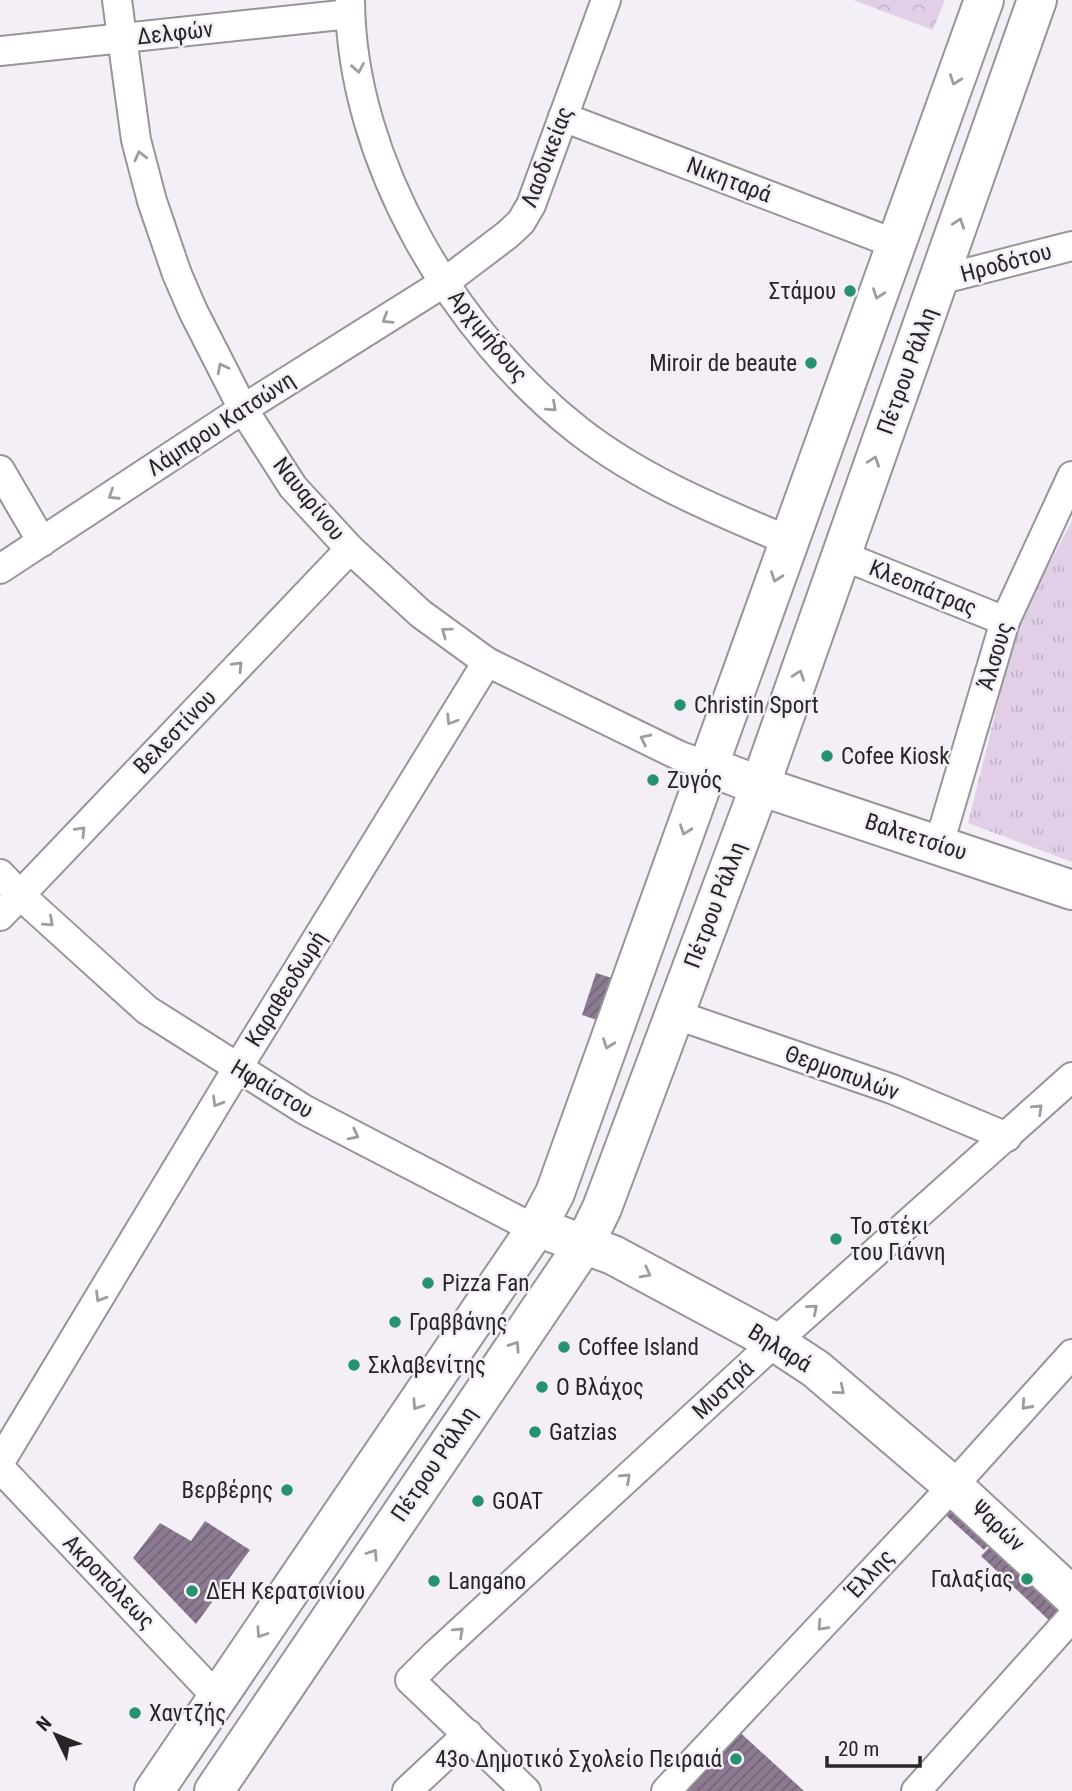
<svg xmlns="http://www.w3.org/2000/svg" width="1072" height="1791" viewBox="0 0 1072 1791" font-family="'Roboto Condensed',sans-serif">
<style>
.grass{fill:url(#grass-tufts)}
.park{fill:url(#park-crowns)}
.building{fill:url(#building-hatch)}
.lines{fill:none;stroke-linecap:round;stroke-linejoin:round}
.street-casing{stroke:#98949a;stroke-width:32}
.secondary-casing{stroke:#98949a;stroke-width:42}
.primary-casing{stroke:#98949a;stroke-width:42}
.street{stroke:#fff;stroke-width:28}
.secondary{stroke:#fff;stroke-width:38}
.primary{stroke:#fff;stroke-width:38}
.oneway{stroke:#9e9d9e}
.poi-dot{fill:#279270;stroke:#f4eff6;stroke-width:2.5}
.labels{text-anchor:middle;dominant-baseline:central;stroke-width:5;stroke-linejoin:round;paint-order:stroke}
.street-label{font-size:23px;fill:#272527;stroke:#f4eff6}
.poi-label{font-size:23px;fill:#272527;stroke:#f4eff6;text-anchor:start}
</style>
<defs>
<pattern id="grass-tufts" width="24" height="20" patternUnits="userSpaceOnUse" patternTransform="scale(1.75)"><rect width="24" height="20" fill="#e1cfe7"/><path d="M3 7l-1-3M5 7V3M7 7l1-3M15 17l-1-3M17 17v-4M19 17l1-3" fill="none" stroke="#c1b2c6"/></pattern>
<pattern id="park-crowns" width="20" height="18" patternUnits="userSpaceOnUse" patternTransform="scale(1.75)"><rect width="20" height="18" fill="#e1cfe7"/><path d="M2 6a3 3 0 1 1 6 0M12 15a3 3 0 1 1 6 0" fill="none" stroke="#c1b2c6"/></pattern>
<pattern id="building-hatch" width="6" height="6" patternUnits="userSpaceOnUse" patternTransform="scale(1.75)"><rect width="6" height="6" fill="#8b7a91"/><path d="M-1 1l2-2M0 6l6-6M5 7l2-2" fill="none" stroke="#726476"/></pattern>
</defs>
<rect width="100%" height="100%" fill="#f4eff6"/>
<!-- grass -->
<path class="grass" d="M 1072,521 L 1072,862 L 968,823 L 1018,622 Z"/>
<!-- park -->
<path class="park" d="M 853,0 L 945,0 L 933,30 Z"/>
<!-- building -->
<g class="building">
<path d="M 596,973 L 618,980 L 603,1022 L 582,1015 Z"/>
<path d="M 954,1493 L 998,1534 L 984,1550 L 939,1509 Z"/>
<path d="M 205,1521 L 250,1550 L 196,1624 L 133,1558 L 160,1523 L 191,1541 Z"/>
<path d="M 1001,1535 L 1072,1603 L 1055,1626 L 981,1556 Z"/>
<path d="M 733,1726 L 804,1791 L 674,1791 Z"/>
</g>
<g class="lines">
<!-- street casing -->
<g class="street-casing">
<g id="street">
<path d="M 117,0 L 136,140 L 152,201 L 177,274 L 193,311 L 243,409 L 293,487 L 350,549 L 421,614 L 487,662 L 680,756 L 708,766"/>
<path d="M 350,0 C 351,161 454,333 579,431 C 642,480 716,510 789,541"/>
<path d="M 0,51 L 350,14"/>
<path d="M 563,117 L 896,244"/>
<path d="M 939,280 L 1072,246"/>
<path d="M 0,470 L 42,542"/>
<path d="M 841,555 L 1005,621"/>
<path d="M 0,569 L 243,409 L 445,282 L 507,235 L 521,222 L 531,205 L 606,0"/>
<path d="M 939,844 L 1005,621 L 1072,476"/>
<path d="M 0,874 L 20,895 L 147,1010 L 305,1110 L 519,1221 L 537,1227"/>
<path d="M 0,916 L 350,549"/>
<path d="M 674,1014 L 892,1089 L 1007,1137"/>
<path d="M 0,1462 L 237,1069 L 487,662"/>
<path d="M 0,1468 L 217,1697"/>
<path d="M 407,1791 L 468,1734"/>
<path d="M 526,1791 L 410,1680 L 435,1655 L 775,1342 L 1072,1077"/>
<path d="M 666,1791 L 953,1486 L 1072,1354"/>
<path d="M 916,1791 L 1072,1617"/>
</g>
</g>
<!-- secondary casing -->
<g class="secondary-casing">
<g id="secondary">
<path d="M 708,766 L 760,786 L 1072,890"/>
<path d="M 537,1227 L 613,1255 L 775,1342 L 816,1369 L 953,1486 L 1072,1596"/>
</g>
</g>
<!-- primary casing -->
<g class="primary-casing">
<g id="primary">
<path d="M 154,1791 L 537,1227 L 555,1193 L 984,0"/>
<path d="M 214,1791 L 585,1243 L 602,1208 L 760,786 L 1037,0"/>
</g>
</g>
<!-- street -->
<use href="#street" class="street"/>
<!-- secondary -->
<use href="#secondary" class="secondary"/>
<!-- primary -->
<use href="#primary" class="primary"/>
</g>
<!-- one-way arrows -->
<defs><path id="oneway-chevron" d="M-2-3.5L2.5 0L-2 3.5" fill="none" stroke-width="1.6" stroke-linecap="round" stroke-linejoin="round" transform="scale(1.75)"/></defs>
<g class="oneway">
<use href="#oneway-chevron" transform="translate(358 68) rotate(80)"/>
<use href="#oneway-chevron" transform="translate(955 80) rotate(110)"/>
<use href="#oneway-chevron" transform="translate(140 156) rotate(-104)"/>
<use href="#oneway-chevron" transform="translate(959 223) rotate(-71)"/>
<use href="#oneway-chevron" transform="translate(878 294) rotate(110)"/>
<use href="#oneway-chevron" transform="translate(387 319) rotate(148)"/>
<use href="#oneway-chevron" transform="translate(222 368) rotate(-117)"/>
<use href="#oneway-chevron" transform="translate(552 407) rotate(42)"/>
<use href="#oneway-chevron" transform="translate(874 461) rotate(-71)"/>
<use href="#oneway-chevron" transform="translate(113 495) rotate(147)"/>
<use href="#oneway-chevron" transform="translate(776 577) rotate(110)"/>
<use href="#oneway-chevron" transform="translate(446 632) rotate(-144)"/>
<use href="#oneway-chevron" transform="translate(238 666) rotate(-46)"/>
<use href="#oneway-chevron" transform="translate(799 675) rotate(-71)"/>
<use href="#oneway-chevron" transform="translate(451 720) rotate(122)"/>
<use href="#oneway-chevron" transform="translate(645 739) rotate(-154)"/>
<use href="#oneway-chevron" transform="translate(685 830) rotate(110)"/>
<use href="#oneway-chevron" transform="translate(81 831) rotate(-46)"/>
<use href="#oneway-chevron" transform="translate(49 922) rotate(42)"/>
<use href="#oneway-chevron" transform="translate(608 1044) rotate(110)"/>
<use href="#oneway-chevron" transform="translate(217 1102) rotate(121)"/>
<use href="#oneway-chevron" transform="translate(1038 1109) rotate(-43)"/>
<use href="#oneway-chevron" transform="translate(354 1135) rotate(27)"/>
<use href="#oneway-chevron" transform="translate(646 1273) rotate(28)"/>
<use href="#oneway-chevron" transform="translate(100 1297) rotate(121)"/>
<use href="#oneway-chevron" transform="translate(813 1309) rotate(-41)"/>
<use href="#oneway-chevron" transform="translate(515 1346) rotate(-56)"/>
<use href="#oneway-chevron" transform="translate(840 1390) rotate(40)"/>
<use href="#oneway-chevron" transform="translate(417 1405) rotate(124)"/>
<use href="#oneway-chevron" transform="translate(1026 1405) rotate(132)"/>
<use href="#oneway-chevron" transform="translate(626 1478) rotate(-43)"/>
<use href="#oneway-chevron" transform="translate(373 1554) rotate(-56)"/>
<use href="#oneway-chevron" transform="translate(822 1626) rotate(133)"/>
<use href="#oneway-chevron" transform="translate(459 1632) rotate(-43)"/>
<use href="#oneway-chevron" transform="translate(261 1633) rotate(124)"/>
</g>
<!-- markers -->
<g class="poi-dot">
<circle cx="850" cy="291" r="7"/>
<circle cx="811" cy="363" r="7"/>
<circle cx="680" cy="705" r="7"/>
<circle cx="827" cy="756" r="7"/>
<circle cx="653" cy="780" r="7"/>
<circle cx="836" cy="1239" r="7"/>
<circle cx="428" cy="1283" r="7"/>
<circle cx="395" cy="1322" r="7"/>
<circle cx="564" cy="1347" r="7"/>
<circle cx="354" cy="1365" r="7"/>
<circle cx="542" cy="1387" r="7"/>
<circle cx="535" cy="1432" r="7"/>
<circle cx="287" cy="1490" r="7"/>
<circle cx="478" cy="1501" r="7"/>
<circle cx="1027" cy="1579" r="7"/>
<circle cx="434" cy="1581" r="7"/>
<circle cx="192" cy="1591" r="7"/>
<circle cx="135" cy="1713" r="7"/>
<circle cx="736" cy="1759" r="7"/>
</g>
<g class="labels">
<!-- street labels -->
<g class="street-label">
<text transform="translate(175 33) rotate(-6)">Δελφών</text>
<text transform="translate(547 157) rotate(-69)">Λαοδικείας</text>
<text transform="translate(729 180) rotate(21)">Νικηταρά</text>
<text transform="translate(1006 263) rotate(-15)">Ηροδότου</text>
<text transform="translate(488 336) rotate(51)">Αρχιμήδους</text>
<text transform="translate(907 371) rotate(-70)">Πέτρου Ράλλη</text>
<text transform="translate(221 424) rotate(-33)">Λάμπρου Κατσώνη</text>
<text transform="translate(309 499) rotate(51)">Ναυαρίνου</text>
<text transform="translate(923 588) rotate(22)">Κλεοπάτρας</text>
<text transform="translate(995 656) rotate(-73)">Άλσους</text>
<text transform="translate(175 732) rotate(-46)">Βελεστίνου</text>
<text transform="translate(916 837) rotate(18)">Βαλτετσίου</text>
<text transform="translate(715 905) rotate(-69)">Πέτρου Ράλλη</text>
<text transform="translate(286 989) rotate(-58)">Καραθεοδωρή</text>
<text transform="translate(842 1073) rotate(20)">Θερμοπυλών</text>
<text transform="translate(272 1089) rotate(31)">Ηφαίστου</text>
<text transform="translate(780 1348) rotate(32)">Βηλαρά</text>
<text transform="translate(723 1390) rotate(-43)">Μυστρά</text>
<text transform="translate(434 1464) rotate(-56)">Πέτρου Ράλλη</text>
<text transform="translate(998 1526) rotate(43)">Ψαρών</text>
<text transform="translate(870 1574) rotate(-47)">Έλλης</text>
<text transform="translate(109 1582) rotate(46)">Ακροπόλεως</text>
</g>
<!-- poi labels -->
<g class="poi-label">
<text x="836" y="291" text-anchor="end">Στάμου</text>
<text x="797" y="363" text-anchor="end">Miroir de beaute</text>
<text x="694" y="705">Christin Sport</text>
<text x="841" y="756">Cofee Kiosk</text>
<text x="667" y="780">Ζυγός</text>
<text x="850" y="1226">Το στέκι<tspan x="850" dy="26">του Γιάννη</tspan></text>
<text x="442" y="1283">Pizza Fan</text>
<text x="409" y="1322">Γραββάνης</text>
<text x="578" y="1347">Coffee Island</text>
<text x="368" y="1365">Σκλαβενίτης</text>
<text x="556" y="1387">Ο Βλάχος</text>
<text x="549" y="1432">Gatzias</text>
<text x="273" y="1490" text-anchor="end">Βερβέρης</text>
<text x="492" y="1501">GOAT</text>
<text x="1013" y="1579" text-anchor="end">Γαλαξίας</text>
<text x="448" y="1581">Langano</text>
<text x="206" y="1591">ΔΕΗ Κερατσινίου</text>
<text x="149" y="1713">Χαντζής</text>
<text x="722" y="1759" text-anchor="end">43ο Δημοτικό Σχολείο Πειραιά</text>
</g>
</g>
<!-- north arrow -->
<g transform="translate(56 1735) rotate(313)" stroke="#f4eff6" stroke-width="5" paint-order="stroke">
<path d="M0-5L12 26L0 18L-12 26Z" fill="#272527"/>
<text y="-10" font-size="19" font-weight="bold" text-anchor="middle" fill="#272527">N</text>
</g>
<!-- scale -->
<path d="M827 1756v10h93v-10" fill="none" stroke="#272527" stroke-width="3.5"/>
<text x="838" y="1756" font-size="21" fill="#272527" stroke="#f4eff6" stroke-width="5" paint-order="stroke">20 m</text>
</svg>
